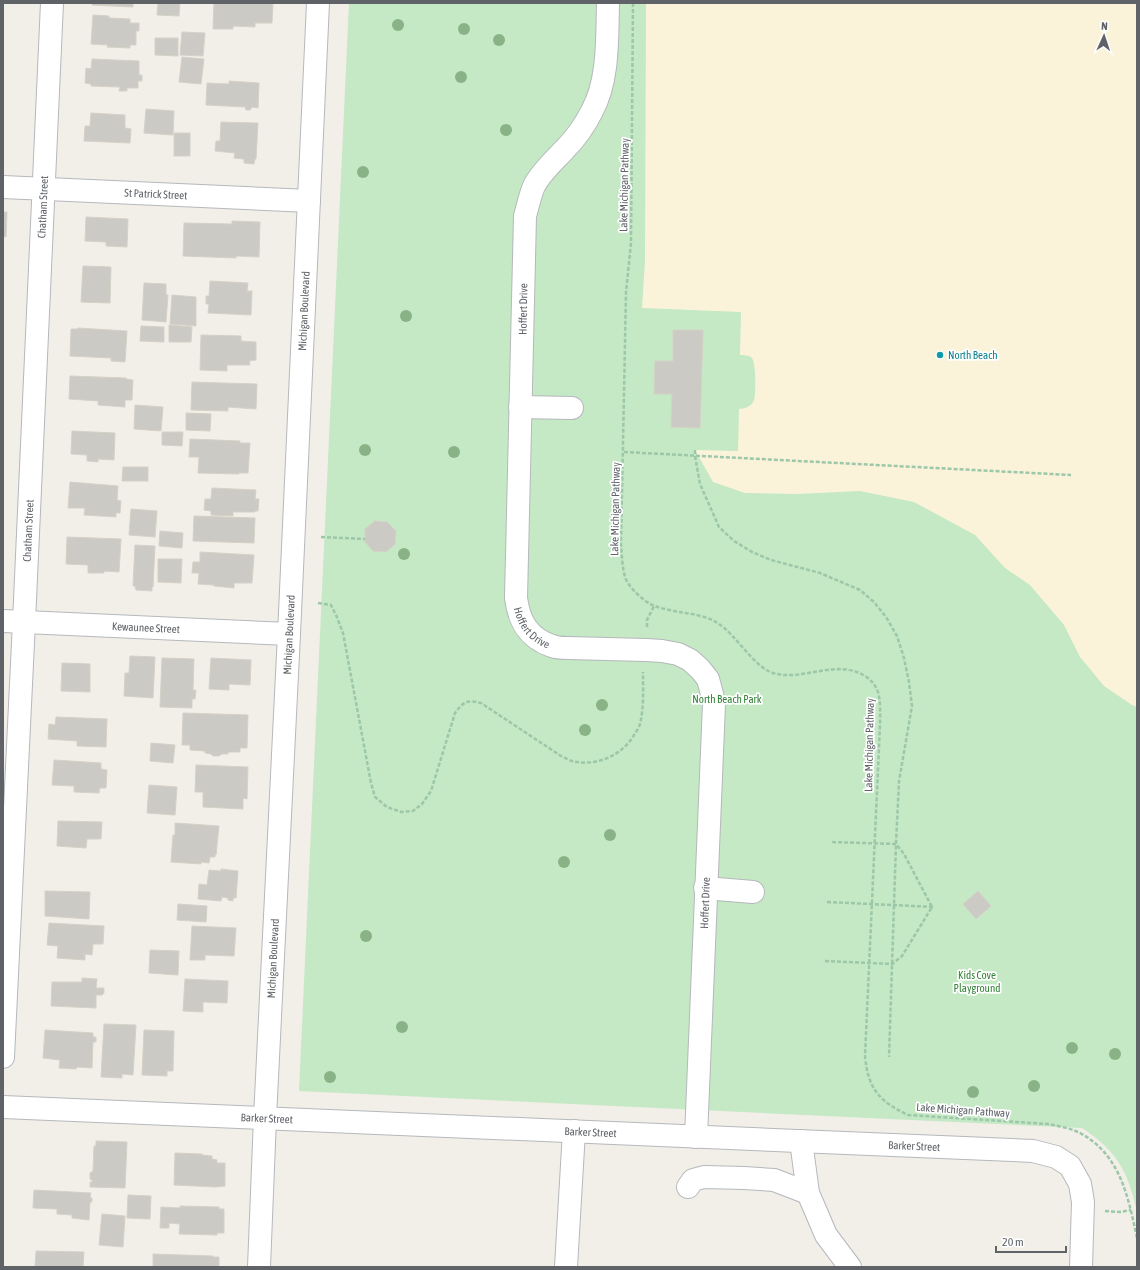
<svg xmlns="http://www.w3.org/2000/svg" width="1140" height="1270" viewBox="0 0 1140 1270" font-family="'Asap Condensed',sans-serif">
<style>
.green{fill:#c5e8c5}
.sand{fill:#fbf3d9}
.building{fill:#cccac5;stroke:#d6d1c6}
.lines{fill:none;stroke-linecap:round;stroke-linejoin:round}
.minor-casing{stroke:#b5b8bc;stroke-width:24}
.path{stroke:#9cc7a9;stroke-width:2.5;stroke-dasharray:4 2;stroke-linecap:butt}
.minor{stroke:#fff;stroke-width:22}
.tree{fill:#89b387}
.culture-dot{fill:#0f9aa8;stroke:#fff;stroke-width:1.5}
.labels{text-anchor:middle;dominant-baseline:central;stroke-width:3.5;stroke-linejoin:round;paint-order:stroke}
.street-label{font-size:11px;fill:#5f6368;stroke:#fff}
.culture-label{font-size:11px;fill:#0d838f;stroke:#fff;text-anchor:start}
.park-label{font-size:11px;fill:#348238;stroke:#fff}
</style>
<rect width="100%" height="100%" fill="#f1efe8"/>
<!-- green -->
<path class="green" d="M 349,3 L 1137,3 L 1137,1212 C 1128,1171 1117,1151 1082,1128 L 299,1091 Z"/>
<!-- sand -->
<path class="sand" d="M 646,3 L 1137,3 L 1137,707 L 1132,705 L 1104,686 L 1080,657 L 1064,625 L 1030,585 L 1005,568 L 975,535 L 914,502 L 860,491 L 797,494 L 745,493 L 713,482 L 695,450 L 738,451 L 739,409 C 745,409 752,406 754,400 C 756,393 756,364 752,358 C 749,355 744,355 740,355 L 741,312 L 642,308 L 645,261 Z"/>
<!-- building -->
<g class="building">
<path d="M 92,3 L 133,3 L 133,7 L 92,5 Z"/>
<path d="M 158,3 L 180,3 L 179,16 L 157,15 Z"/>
<path d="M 214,3 L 273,3 L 272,23 L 255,23 L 255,27 L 233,26 L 233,29 L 213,29 Z"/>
<path d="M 93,15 L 109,16 L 109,18 L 130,19 L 130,23 L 139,23 L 139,31 L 136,31 L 136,45 L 130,45 L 130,48 L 107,47 L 108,45 L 91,44 Z"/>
<path d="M 182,32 L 205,33 L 203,56 L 180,55 Z"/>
<path d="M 155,38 L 178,38 L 178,56 L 155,55 Z"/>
<path d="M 182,57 L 204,59 L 201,84 L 179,82 Z"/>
<path d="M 92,59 L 139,61 L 139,75 L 142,75 L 142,81 L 138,81 L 138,88 L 127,88 L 127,91 L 119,91 L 120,87 L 91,86 L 91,84 L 85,83 L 86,68 L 91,69 Z"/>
<path d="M 229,81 L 259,83 L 258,108 L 252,107 L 250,110 L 246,110 L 245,107 L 206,105 L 207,83 L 229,84 Z"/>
<path d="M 146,109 L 174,111 L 173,135 L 144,133 Z"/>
<path d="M 91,113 L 125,115 L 125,128 L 131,129 L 130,143 L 84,141 L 85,126 L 90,126 Z"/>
<path d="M 221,122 L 258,123 L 256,159 L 255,159 L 254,164 L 244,163 L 244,159 L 234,158 L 235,153 L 215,151 L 216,141 L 220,141 Z"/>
<rect x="174" y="133" width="16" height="23"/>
<path d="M 3,212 L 7,212 L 6,237 L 3,236 Z"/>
<path d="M 86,217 L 128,219 L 127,247 L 106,246 L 106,242 L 85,241 Z"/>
<path d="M 232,221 L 260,222 L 259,257 L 236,256 L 236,258 L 183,256 L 184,223 L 232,224 Z"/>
<path d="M 83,266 L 111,267 L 110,303 L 81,302 Z"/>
<path d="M 210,281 L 248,283 L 247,291 L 252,291 L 251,315 L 208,313 L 209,304 L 206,304 L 206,296 L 209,296 Z"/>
<path d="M 144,283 L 166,284 L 166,295 L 168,295 L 166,322 L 142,320 Z"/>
<path d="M 172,295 L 196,297 L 196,326 L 170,324 Z"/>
<path d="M 169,325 L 192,327 L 191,342 L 169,342 Z"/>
<path d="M 141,326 L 164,327 L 164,342 L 140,341 Z"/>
<path d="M 78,328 L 127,331 L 125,362 L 111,361 L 111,358 L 70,356 L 71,329 L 78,329 Z"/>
<path d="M 673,330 L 703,330 L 700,428 L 671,427 L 672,394 L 654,394 L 655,361 L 673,361 Z"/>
<path d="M 201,335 L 241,336 L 241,341 L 256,342 L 256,360 L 249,361 L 250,365 L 227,365 L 227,371 L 200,370 Z"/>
<path d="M 70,376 L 126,378 L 126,379 L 133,380 L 132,400 L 125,400 L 125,407 L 98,405 L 98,401 L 69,399 Z"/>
<path d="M 192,382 L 257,384 L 256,409 L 228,407 L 228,411 L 191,410 Z"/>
<path d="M 135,405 L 163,407 L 161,431 L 134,429 Z"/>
<path d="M 186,413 L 211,414 L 210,431 L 186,430 Z"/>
<path d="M 72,431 L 115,433 L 114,460 L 98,459 L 98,462 L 87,461 L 87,455 L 71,454 Z"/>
<path d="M 162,432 L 183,432 L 182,446 L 162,445 Z"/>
<path d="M 190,439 L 240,441 L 240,443 L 250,443 L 248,473 L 239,473 L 239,474 L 198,473 L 199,457 L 189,457 Z"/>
<path d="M 123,467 L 148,467 L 148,481 L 122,481 Z"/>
<path d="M 70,482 L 118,486 L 117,500 L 121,501 L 120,513 L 116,513 L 116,517 L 84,515 L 85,508 L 68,508 Z"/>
<path d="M 212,488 L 256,490 L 255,499 L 259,499 L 258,511 L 255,511 L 255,512 L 233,512 L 233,516 L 211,515 L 211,511 L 204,510 L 205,499 L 211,499 Z"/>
<path d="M 131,509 L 157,511 L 155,537 L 129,535 Z"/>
<path d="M 194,516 L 255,518 L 254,543 L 193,541 Z"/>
<path d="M 375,521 L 387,522 L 396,531 L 395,544 L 386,552 L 373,551 L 365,542 L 365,529 Z"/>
<path d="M 160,531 L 183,533 L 182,548 L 159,546 Z"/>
<path d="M 67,537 L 121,539 L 119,572 L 104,571 L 104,573 L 88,573 L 88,565 L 66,564 Z"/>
<path d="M 135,545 L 155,546 L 153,587 L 152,587 L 152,591 L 136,590 L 135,586 L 133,586 Z"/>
<path d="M 200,552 L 254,555 L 252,583 L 234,583 L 234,588 L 214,586 L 214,585 L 198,584 L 199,573 L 192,573 L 193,562 L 200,562 Z"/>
<path d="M 158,559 L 182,559 L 181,583 L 158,582 Z"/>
<path d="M 130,656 L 155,657 L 153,698 L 124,696 L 125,673 L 129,673 Z"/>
<path d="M 162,658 L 194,659 L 193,690 L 196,690 L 195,699 L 192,699 L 192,708 L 160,707 Z"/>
<path d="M 211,658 L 251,660 L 250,685 L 229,684 L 229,690 L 209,689 Z"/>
<path d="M 62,663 L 90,664 L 90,692 L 61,691 Z"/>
<path d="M 183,713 L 248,715 L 247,748 L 240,748 L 240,752 L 228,752 L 228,754 L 222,754 L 219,756 L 213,756 L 211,754 L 205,753 L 205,751 L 190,750 L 190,745 L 182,745 Z"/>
<path d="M 56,717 L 107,719 L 106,747 L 77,746 L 77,741 L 48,739 L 49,724 L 55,725 Z"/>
<path d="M 151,743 L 175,745 L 173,763 L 150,761 Z"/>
<path d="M 54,760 L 101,763 L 101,769 L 107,770 L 106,788 L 100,788 L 99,793 L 74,792 L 74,786 L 52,785 Z"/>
<path d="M 196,765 L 248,767 L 247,799 L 243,798 L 243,809 L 203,807 L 203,792 L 195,792 Z"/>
<path d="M 149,785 L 177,787 L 175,815 L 147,813 Z"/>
<path d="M 58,821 L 102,822 L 101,839 L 87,839 L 86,848 L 57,846 Z"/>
<path d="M 175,823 L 219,826 L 216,855 L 215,855 L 215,857 L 210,857 L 209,863 L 201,862 L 201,864 L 171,862 L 173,835 L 175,835 Z"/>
<path d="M 221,869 L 238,871 L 236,898 L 233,898 L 233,901 L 228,900 L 228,898 L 222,897 L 221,901 L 198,899 L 199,884 L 207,885 L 209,870 L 221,871 Z"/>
<path d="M 45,891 L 90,892 L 89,919 L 45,916 Z"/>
<path d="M 978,891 L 991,906 L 976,919 L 963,904 Z"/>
<path d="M 178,904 L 207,906 L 206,922 L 177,920 Z"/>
<path d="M 49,923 L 104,926 L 103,944 L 93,944 L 92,955 L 85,954 L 85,960 L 57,958 L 58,946 L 47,945 Z"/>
<path d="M 192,926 L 236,928 L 234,956 L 205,955 L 205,960 L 190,960 Z"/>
<path d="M 150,950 L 179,951 L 178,975 L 149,973 Z"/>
<path d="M 82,978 L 97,979 L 96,988 L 104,988 L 104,993 L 102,995 L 96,995 L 96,1008 L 51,1006 L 52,982 L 82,982 Z"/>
<path d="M 185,979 L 228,981 L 227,1003 L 203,1002 L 203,1012 L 183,1011 Z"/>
<path d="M 104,1024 L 136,1025 L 133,1075 L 122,1074 L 122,1078 L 101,1077 Z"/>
<path d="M 45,1030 L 93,1033 L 93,1037 L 96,1037 L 96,1042 L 93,1042 L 92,1068 L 77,1067 L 76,1069 L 59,1068 L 60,1060 L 43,1058 Z"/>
<path d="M 144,1030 L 174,1031 L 173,1071 L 167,1071 L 167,1076 L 142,1075 Z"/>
<path d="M 96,1141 L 127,1142 L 125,1188 L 90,1187 L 90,1182 L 92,1182 L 93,1181 L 90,1179 L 90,1173 L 93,1171 L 94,1146 L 96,1146 Z"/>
<path d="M 175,1153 L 202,1154 L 202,1155 L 212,1156 L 212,1159 L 217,1160 L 217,1163 L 225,1163 L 225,1186 L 216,1187 L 174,1185 Z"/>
<path d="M 34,1190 L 91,1193 L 90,1198 L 92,1198 L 92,1202 L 90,1202 L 89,1220 L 72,1218 L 72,1215 L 57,1214 L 57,1209 L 33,1208 Z"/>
<path d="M 128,1195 L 151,1196 L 150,1219 L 127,1218 Z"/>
<path d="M 180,1206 L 219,1207 L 219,1209 L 224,1209 L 224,1233 L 217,1233 L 217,1235 L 179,1234 L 180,1224 L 169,1223 L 169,1228 L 160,1228 L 161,1207 L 180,1208 Z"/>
<path d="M 102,1214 L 125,1216 L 123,1247 L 99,1245 Z"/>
<path d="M 36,1251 L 84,1252 L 83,1267 L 35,1267 Z"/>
<path d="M 153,1254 L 213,1256 L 213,1257 L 219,1257 L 219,1267 L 153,1267 Z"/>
</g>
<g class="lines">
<!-- minor casing -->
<g class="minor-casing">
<g id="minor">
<path id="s1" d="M 608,3 C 607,38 609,80 592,111 C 585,125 576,138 565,149 C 555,160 541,172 534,186 C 530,195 528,206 525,216 L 516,598 C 519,621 528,638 552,646 C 557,648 563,648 568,648 L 646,650 L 662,651 L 678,654 L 690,660 L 700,669 L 708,679 L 712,694 L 714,704 L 696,1137"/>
<path id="s2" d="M 3,187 L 309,201"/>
<path d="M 520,407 L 572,408"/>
<path id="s3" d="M 3,621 L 289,634"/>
<path d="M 705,888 L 753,892"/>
<path id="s4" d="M 3,1057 L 24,622 L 52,3"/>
<path id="s5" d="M 3,1107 L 1033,1151 L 1056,1157 L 1070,1166 L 1080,1184 L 1083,1202 L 1081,1267"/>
<path d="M 801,1141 L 808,1193 L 826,1235 L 850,1267"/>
<path d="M 688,1187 L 693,1180 L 704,1177 L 744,1178 L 774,1180 L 808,1193"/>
<path id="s6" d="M 259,1267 L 265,1118 L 289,634 L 318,3"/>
<path d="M 566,1267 L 574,1131"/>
</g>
</g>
<!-- path -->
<g class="path">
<path d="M 633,3 L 631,243 L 626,292 L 621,544 C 622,555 622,566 625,577 C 628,587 645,603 655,606 C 662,609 671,610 679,612 C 692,614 708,616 719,624 C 736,635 754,667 773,673 C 803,682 836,658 865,676 C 871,680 875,684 878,692 C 881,703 880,714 880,725 L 865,1056 C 868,1089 879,1101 908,1115 L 1048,1124 C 1058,1126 1069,1128 1078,1132 C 1120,1153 1128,1196 1137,1238"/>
<path d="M 695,450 L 695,456 L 700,484 L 719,527 L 734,541 L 752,552 L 771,560 L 820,573 L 860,590 L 874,602 L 886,617 L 897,636 L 904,658 L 909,682 L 912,706 L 899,781 L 896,844 L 889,1057"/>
<path d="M 624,452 L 1071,475"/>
<path d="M 321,537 L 365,539"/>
<path d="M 318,603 L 331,605 L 336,615 L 343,633 L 371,783 L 375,797 L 387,807 L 401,812 L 413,811 L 422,804 L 431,791 L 455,713 C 464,701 467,700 481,703 L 561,756 C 565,758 569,760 572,761 C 595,767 622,756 634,735 C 636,732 639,728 640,724 C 644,708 643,689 643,672"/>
<path d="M 647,627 L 647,620 L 654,606"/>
<path d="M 827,902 L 935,907"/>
<path d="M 825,961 L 892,964 L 902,956 L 932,907 L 904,854 L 896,844 L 830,842"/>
<path d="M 1105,1211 L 1120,1212 L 1131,1210"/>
</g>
<!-- minor -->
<use href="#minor" class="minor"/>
</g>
<!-- trees -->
<g class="tree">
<circle cx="398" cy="25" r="6"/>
<circle cx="464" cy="29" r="6"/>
<circle cx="499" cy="40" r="6"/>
<circle cx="461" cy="77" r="6"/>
<circle cx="506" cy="130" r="6"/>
<circle cx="363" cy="172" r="6"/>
<circle cx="406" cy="316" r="6"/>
<circle cx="365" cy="450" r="6"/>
<circle cx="454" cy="452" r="6"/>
<circle cx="404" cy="554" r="6"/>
<circle cx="602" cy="705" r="6"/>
<circle cx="585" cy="730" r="6"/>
<circle cx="610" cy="835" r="6"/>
<circle cx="564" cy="862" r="6"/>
<circle cx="366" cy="936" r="6"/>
<circle cx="402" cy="1027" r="6"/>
<circle cx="1072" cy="1048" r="6"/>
<circle cx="1115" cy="1054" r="6"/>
<circle cx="330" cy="1077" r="6"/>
<circle cx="1034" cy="1086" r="6"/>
<circle cx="973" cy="1092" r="6"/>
</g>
<!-- markers -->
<circle class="culture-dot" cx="940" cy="355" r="4"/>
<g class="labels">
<!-- street labels -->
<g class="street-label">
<text transform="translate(624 185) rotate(-89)">Lake Michigan Pathway</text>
<text stroke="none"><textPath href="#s2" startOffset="153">St Patrick Street</textPath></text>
<text stroke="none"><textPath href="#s4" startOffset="851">Chatham Street</textPath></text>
<text transform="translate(523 309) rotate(-89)">Hoffert Drive</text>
<text stroke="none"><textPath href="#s6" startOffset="957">Michigan Boulevard</textPath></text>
<text transform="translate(615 509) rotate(-89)">Lake Michigan Pathway</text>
<text stroke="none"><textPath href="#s4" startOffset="527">Chatham Street</textPath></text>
<text stroke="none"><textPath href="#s1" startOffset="654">Hoffert Drive</textPath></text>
<text stroke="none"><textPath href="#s3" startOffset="143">Kewaunee Street</textPath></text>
<text stroke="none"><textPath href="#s6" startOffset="633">Michigan Boulevard</textPath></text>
<text transform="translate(869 745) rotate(-89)">Lake Michigan Pathway</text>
<text transform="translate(705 903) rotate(-88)">Hoffert Drive</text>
<text stroke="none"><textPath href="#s6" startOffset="309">Michigan Boulevard</textPath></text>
<text transform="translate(963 1110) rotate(4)">Lake Michigan Pathway</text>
<text stroke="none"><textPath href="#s5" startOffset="264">Barker Street</textPath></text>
<text stroke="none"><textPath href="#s5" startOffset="588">Barker Street</textPath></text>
<text stroke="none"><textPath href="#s5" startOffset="912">Barker Street</textPath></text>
</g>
<!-- culture labels -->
<g class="culture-label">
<text x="948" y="355">North Beach</text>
</g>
<!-- park labels -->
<g class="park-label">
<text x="727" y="699">North Beach Park</text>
<text x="977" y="975">Kids Cove<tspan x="977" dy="13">Playground</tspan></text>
</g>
</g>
<!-- border -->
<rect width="1140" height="1270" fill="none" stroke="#5f6368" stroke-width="8"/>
<!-- north arrow -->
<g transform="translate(1104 36) rotate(3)" stroke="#ffffff" stroke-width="3" paint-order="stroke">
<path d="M0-3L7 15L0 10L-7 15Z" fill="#5f6368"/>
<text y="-6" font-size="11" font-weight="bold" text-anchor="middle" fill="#5f6368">N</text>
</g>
<!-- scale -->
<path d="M996 1246v6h70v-6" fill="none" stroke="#5f6368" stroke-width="2"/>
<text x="1002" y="1246" font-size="12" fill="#5f6368" stroke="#ffffff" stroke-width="3" paint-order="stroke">20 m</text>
</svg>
